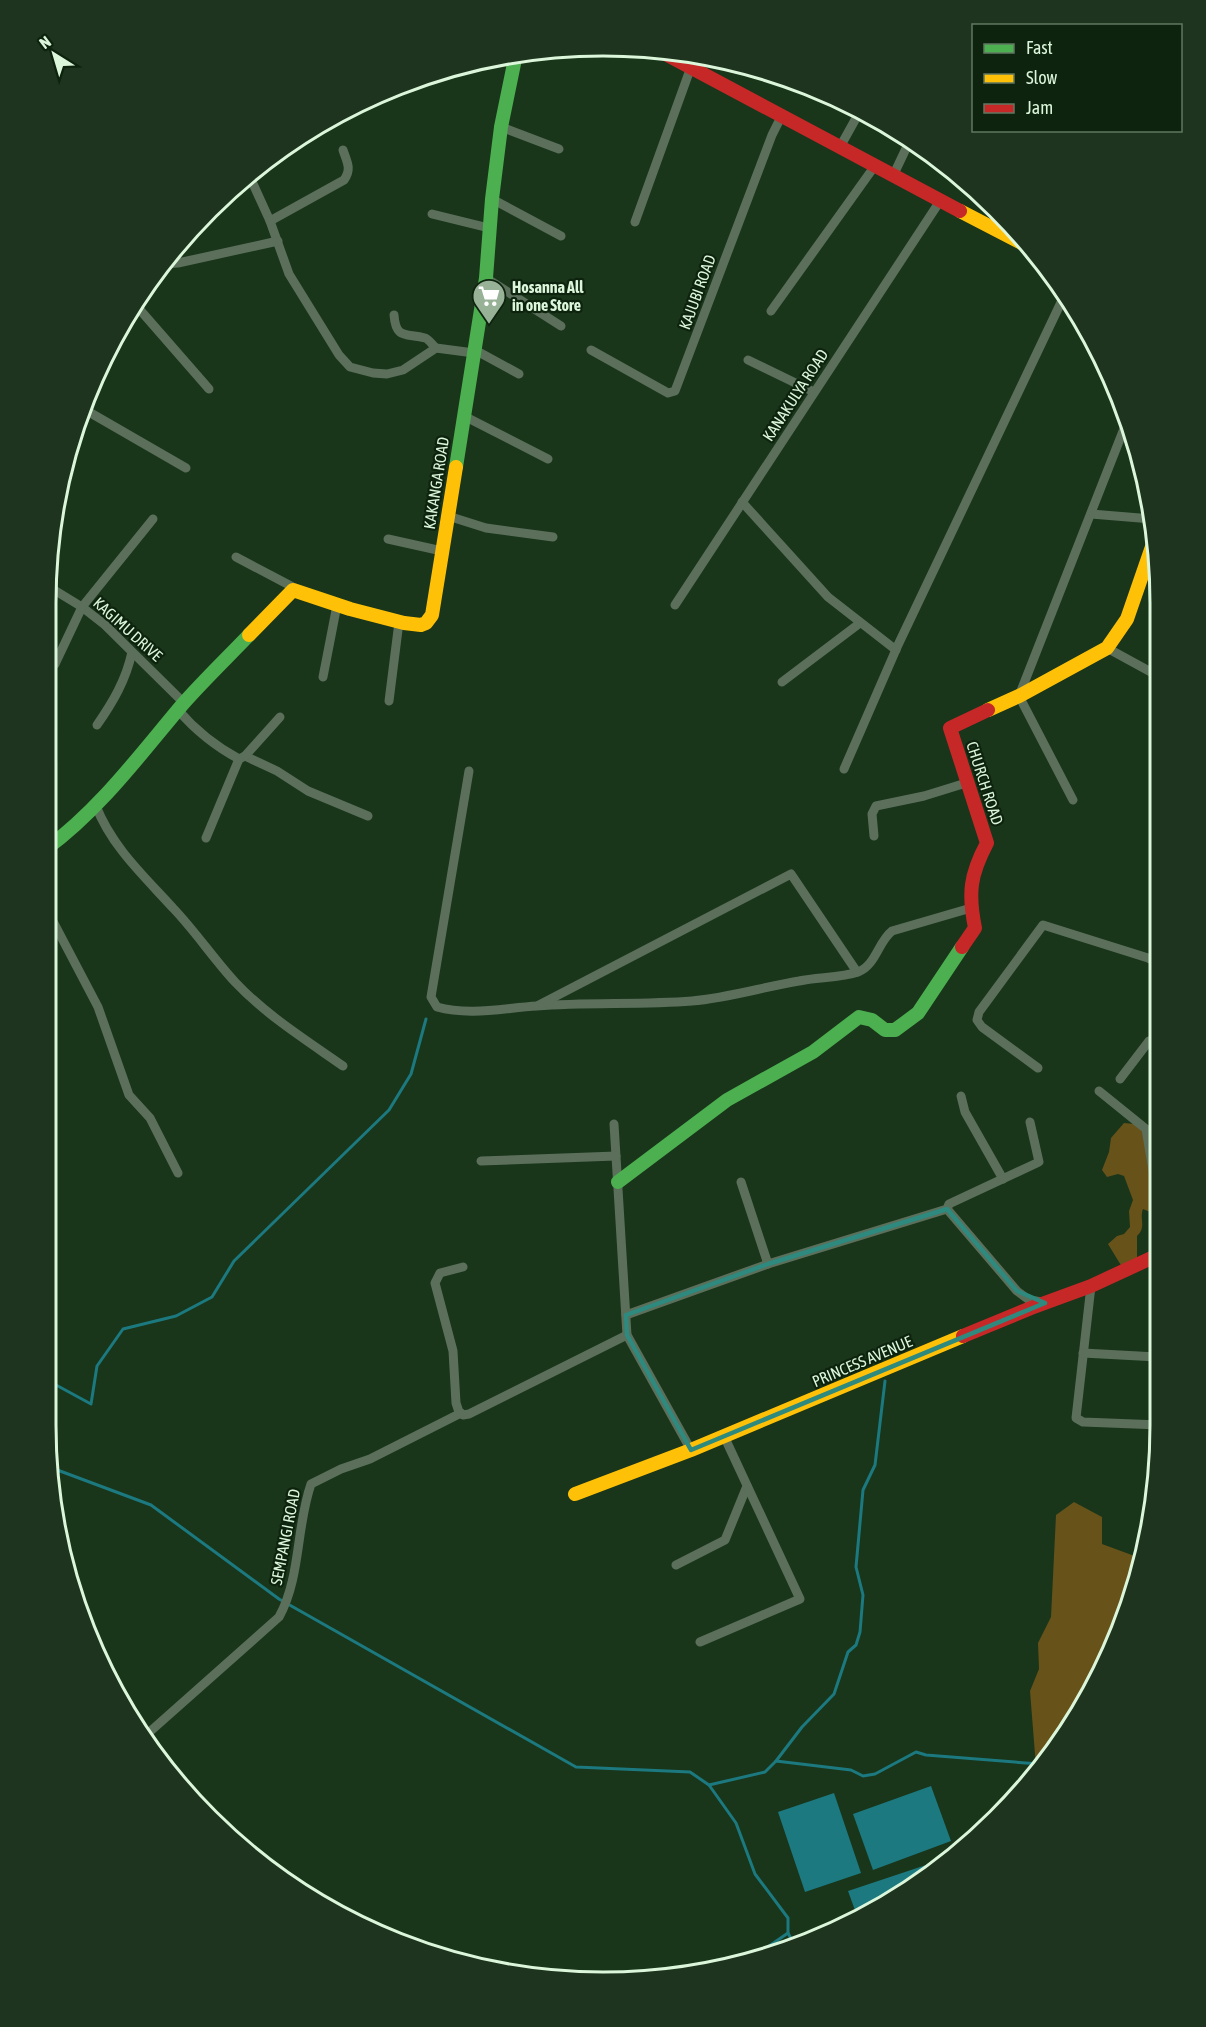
<svg xmlns="http://www.w3.org/2000/svg" width="1206" height="2027" viewBox="0 0 1206 2027" font-family="'Asap Condensed',sans-serif">
<style>
.green{fill:#67521a}
.water{fill:#1c797f}
.lines{fill:none;stroke-linecap:round;stroke-linejoin:round}
.stream{stroke:#1c797f;stroke-width:3}
.street{stroke:#5b6f5b;stroke-width:9}
.fast{stroke:#4caf50;stroke-width:14}
.slow{stroke:#ffc107;stroke-width:14}
.jam{stroke:#c62828;stroke-width:14}
.marked{fill:none;stroke:#2e897e;stroke-width:4.5;stroke-linejoin:round}
.labels{text-anchor:middle;dominant-baseline:central;stroke-width:4.5;stroke-linejoin:round;paint-order:stroke}
.poi-label{font-size:16px;font-weight:bold;fill:#dbf6da;stroke:#0e230e;text-anchor:start}
.street-label{font-size:16px;fill:#dbf6da;stroke:#0e230e}
.rim{fill:none;stroke:#dbf6da;stroke-width:3}
</style>
<rect width="100%" height="100%" fill="#19351a"/>
<!-- green -->
<g class="green">
<path d="M 1124,1123 L 1134,1124 L 1154,1140 L 1160,1133 L 1160,1157 L 1153,1157 L 1158,1200 L 1150,1212 L 1143,1209 C 1139,1219 1147,1227 1137,1236 L 1137,1263 L 1122,1267 L 1108,1244 L 1117,1236 L 1124,1234 L 1130,1227 L 1129,1211 L 1133,1200 L 1124,1176 L 1118,1174 L 1107,1177 L 1102,1170 L 1109,1152 L 1111,1138 Z"/>
<path d="M 1074,1502 L 1102,1517 L 1102,1544 L 1140,1558 L 1131,1604 L 1067,1734 L 1036,1767 L 1030,1691 L 1039,1669 L 1038,1643 L 1051,1617 L 1056,1515 Z"/>
</g>
<!-- water -->
<g class="water">
<path d="M 931,1786 L 951,1841 L 873,1870 L 853,1814 Z"/>
<path d="M 834,1793 L 861,1873 L 805,1892 L 778,1812 Z"/>
<path d="M 953,1856 L 942,1867 L 856,1913 L 848,1891 Z"/>
</g>
<g class="lines">
<!-- stream -->
<g class="stream">
<path d="M 45,1379 L 91,1404 L 97,1366 L 123,1329 L 176,1316 L 212,1297 L 234,1261 L 389,1110 L 411,1074 L 426,1019"/>
<path d="M 52,1468 L 151,1505 L 279,1599 L 576,1767 L 690,1772 L 709,1785 L 736,1823 L 755,1874 L 788,1918 L 788,1933 L 795,1946"/>
<path d="M 776,1761 L 802,1727 L 834,1694 L 848,1652 L 856,1645 L 860,1632 L 863,1595 L 856,1567 L 863,1490 L 875,1465 L 885,1381"/>
<path d="M 709,1785 L 765,1772 L 776,1761 L 851,1770 L 863,1776 L 875,1774 L 916,1752 L 926,1755 L 1039,1764"/>
<path d="M 753,1957 L 788,1933"/>
</g>
<!-- street -->
<g class="street">
<path d="M 501,127 L 559,149"/>
<path d="M 840,147 L 860,111"/>
<path d="M 249,175 L 270,221 L 289,274 L 339,355 L 350,367 L 373,373 L 387,374 L 403,370 L 436,348 L 474,353"/>
<path d="M 893,176 L 911,138"/>
<path d="M 492,199 L 561,236"/>
<path d="M 432,214 L 489,228"/>
<path d="M 270,221 L 344,180 C 352,169 347,162 343,150"/>
<path d="M 635,222 L 691,67"/>
<path d="M 163,264 L 178,263 L 278,241"/>
<path d="M 486,278 L 561,326"/>
<path d="M 134,303 L 209,389"/>
<path d="M 771,311 L 874,167"/>
<path d="M 394,315 C 396,340 406,333 425,338 C 429,339 432,345 436,348"/>
<path d="M 116,340 L 117,343"/>
<path d="M 475,350 L 519,374"/>
<path d="M 591,350 L 668,393 L 675,391 L 772,135 L 782,115"/>
<path d="M 748,360 L 814,392"/>
<path d="M 82,408 L 186,468"/>
<path d="M 464,416 L 548,459"/>
<path d="M 742,502 L 828,597 L 896,650"/>
<path d="M 1091,514 L 1152,519"/>
<path d="M 448,516 L 486,528 L 553,537"/>
<path d="M 388,539 L 442,551"/>
<path d="M 236,557 L 291,586 L 293,590"/>
<path d="M 46,585 L 82,607 L 105,625 L 184,703"/>
<path d="M 675,605 L 940,201"/>
<path d="M 1107,648 L 1160,677"/>
<path d="M 46,673 L 55,664 L 82,607 L 153,519"/>
<path d="M 323,677 L 337,605"/>
<path d="M 782,682 L 860,623"/>
<path d="M 389,701 L 399,622"/>
<path d="M 178,710 C 196,731 215,746 239,759 L 245,756 L 277,771 L 308,791 L 368,816"/>
<path d="M 97,725 C 113,702 126,680 132,652"/>
<path d="M 245,756 L 280,717"/>
<path d="M 844,769 L 898,645 L 1065,294"/>
<path d="M 469,771 L 431,997 L 437,1007 C 470,1016 503,1008 537,1006 C 588,1002 640,1005 692,1001 C 728,998 763,987 799,981 C 817,977 841,978 858,972 C 876,965 878,942 892,931 L 971,908"/>
<path d="M 1073,800 L 1019,696 L 1127,421"/>
<path d="M 96,806 C 112,847 144,876 173,908 C 195,931 213,958 235,982 C 266,1015 306,1040 343,1066"/>
<path d="M 874,836 L 872,814 L 876,806 L 924,796 L 966,783"/>
<path d="M 206,838 L 239,759"/>
<path d="M 46,908 L 98,1007 L 129,1095 L 150,1118 L 178,1173"/>
<path d="M 539,1005 L 791,874 L 857,972"/>
<path d="M 1038,1068 L 982,1027 L 977,1020 L 979,1012 L 1043,925 L 1148,958 L 1160,964"/>
<path d="M 1120,1079 L 1149,1041 L 1160,1049"/>
<path d="M 1099,1091 L 1146,1129 L 1160,1212"/>
<path d="M 961,1096 L 965,1112 L 1003,1179"/>
<path d="M 614,1124 L 627,1335 L 691,1450"/>
<path d="M 481,1161 L 616,1156"/>
<path d="M 741,1182 L 768,1264"/>
<path d="M 947,1209 L 1017,1291 L 1029,1300 L 1042,1302"/>
<path d="M 463,1267 L 440,1273 L 435,1283 L 453,1351 L 456,1403 L 459,1412 L 463,1415 L 469,1414 L 627,1335"/>
<path d="M 1091,1286 L 1076,1418 L 1083,1422 L 1160,1425"/>
<path d="M 626,1315 L 768,1264 L 947,1209 L 949,1204 L 1039,1162 L 1030,1122"/>
<path d="M 1083,1353 L 1157,1357"/>
<path d="M 676,1565 L 725,1540 L 747,1486"/>
<path d="M 700,1642 L 800,1599 L 724,1436"/>
<path d="M 145,1736 L 279,1617 C 301,1577 296,1527 311,1484 L 341,1469 L 370,1459 L 461,1413"/>
</g>
<!-- fast -->
<g class="fast">
<path d="M 456,467 L 486,278 L 492,199 L 501,127 L 516,54"/>
<path d="M 46,849 C 100,809 139,756 182,705 C 203,681 227,658 249,635"/>
<path d="M 618,1182 L 727,1100 L 813,1052 L 859,1017 L 872,1020 L 885,1030 L 895,1030 L 918,1013 L 962,947"/>
</g>
<!-- slow -->
<g class="slow">
<path d="M 960,211 L 1033,249"/>
<path d="M 249,635 L 293,590 L 350,609 L 404,623 L 421,625 L 426,623 L 432,615 L 456,467"/>
<path d="M 988,710 L 1019,696 L 1107,648 L 1127,619 L 1155,538"/>
<path d="M 575,1494 L 691,1450 L 963,1336"/>
</g>
<!-- jam -->
<g class="jam">
<path d="M 660,51 L 960,211"/>
<path d="M 962,947 L 975,928 C 968,893 970,875 987,843 L 950,728 L 988,710"/>
<path d="M 963,1336 L 1031,1308 L 1091,1286 L 1160,1254"/>
</g>
</g>
<!-- marked area -->
<path class="marked" d="M 947,1209 L 1017,1291 L 1045,1303 L 691,1450 L 627,1335 L 626,1315 L 768,1264 Z"/>
<!-- icons -->
<defs>
<g id="supermarket-pin" transform="scale(1.725)"><path d="M0 17L-7.5 6A9.5 9.5 0 1 1 7.5 6Z" fill="#97b297" stroke="#0e230e"/><path d="M-6-5.5h2.5l.6 2H6L4.5 2H-2.5L-4.4-4H-6ZM-1.5 3.2a1.3 1.3 0 1 0 .1 0ZM3 3.2a1.3 1.3 0 1 0 .1 0Z" fill="#fff"/></g>
</defs>
<g fill-rule="evenodd">
<use href="#supermarket-pin" x="489" y="296"/>
</g>
<g class="labels">
<!-- poi labels -->
<g class="poi-label">
<text x="512" y="287">Hosanna All<tspan x="512" dy="18">in one Store</tspan></text>
</g>
<!-- street labels -->
<g class="street-label">
<text transform="translate(697 292) rotate(-70)">KAJUBI ROAD</text>
<text transform="translate(795 395) rotate(-57)">KANAKULYA ROAD</text>
<text transform="translate(436 483) rotate(-81)">KAKANGA ROAD</text>
<text transform="translate(128 629) rotate(42)">KAGIMU DRIVE</text>
<text transform="translate(985 783) rotate(72)">CHURCH ROAD</text>
<text transform="translate(862 1361) rotate(-23)">PRINCESS AVENUE</text>
<text transform="translate(285 1537) rotate(-79)">SEMPANGI ROAD</text>
</g>
</g>
<!-- crop -->
<path d="M0 0H1206V2027H0ZM603 56H603A547 547 0 0 1 1150 603V1425A547 547 0 0 1 603 1972H603A547 547 0 0 1 56 1425V603A547 547 0 0 1 603 56Z" fill="#1e341e" fill-rule="evenodd"/>
<path class="rim" d="M603 56H603A547 547 0 0 1 1150 603V1425A547 547 0 0 1 603 1972H603A547 547 0 0 1 56 1425V603A547 547 0 0 1 603 56Z"/>
<!-- legend -->
<rect x="972" y="24" width="210" height="108" fill="#0e230e" stroke="#607760" stroke-width="1.5"/>
<rect x="984" y="44" width="30" height="9" fill="#4caf50" stroke="#607760" stroke-width="1.5"/>
<text x="1026" y="54" font-size="18" fill="#dbf6da">Fast</text>
<rect x="984" y="74" width="30" height="9" fill="#ffc107" stroke="#607760" stroke-width="1.5"/>
<text x="1026" y="84" font-size="18" fill="#dbf6da">Slow</text>
<rect x="984" y="104" width="30" height="9" fill="#c62828" stroke="#607760" stroke-width="1.5"/>
<text x="1026" y="114" font-size="18" fill="#dbf6da">Jam</text>
<!-- north arrow -->
<g transform="translate(54 54) rotate(323)" stroke="#0e230e" stroke-width="4.5" paint-order="stroke">
<path d="M0-4.5L10 22L0 15L-10 22Z" fill="#dbf6da"/>
<text y="-9" font-size="16" font-weight="bold" text-anchor="middle" fill="#dbf6da">N</text>
</g>
</svg>
